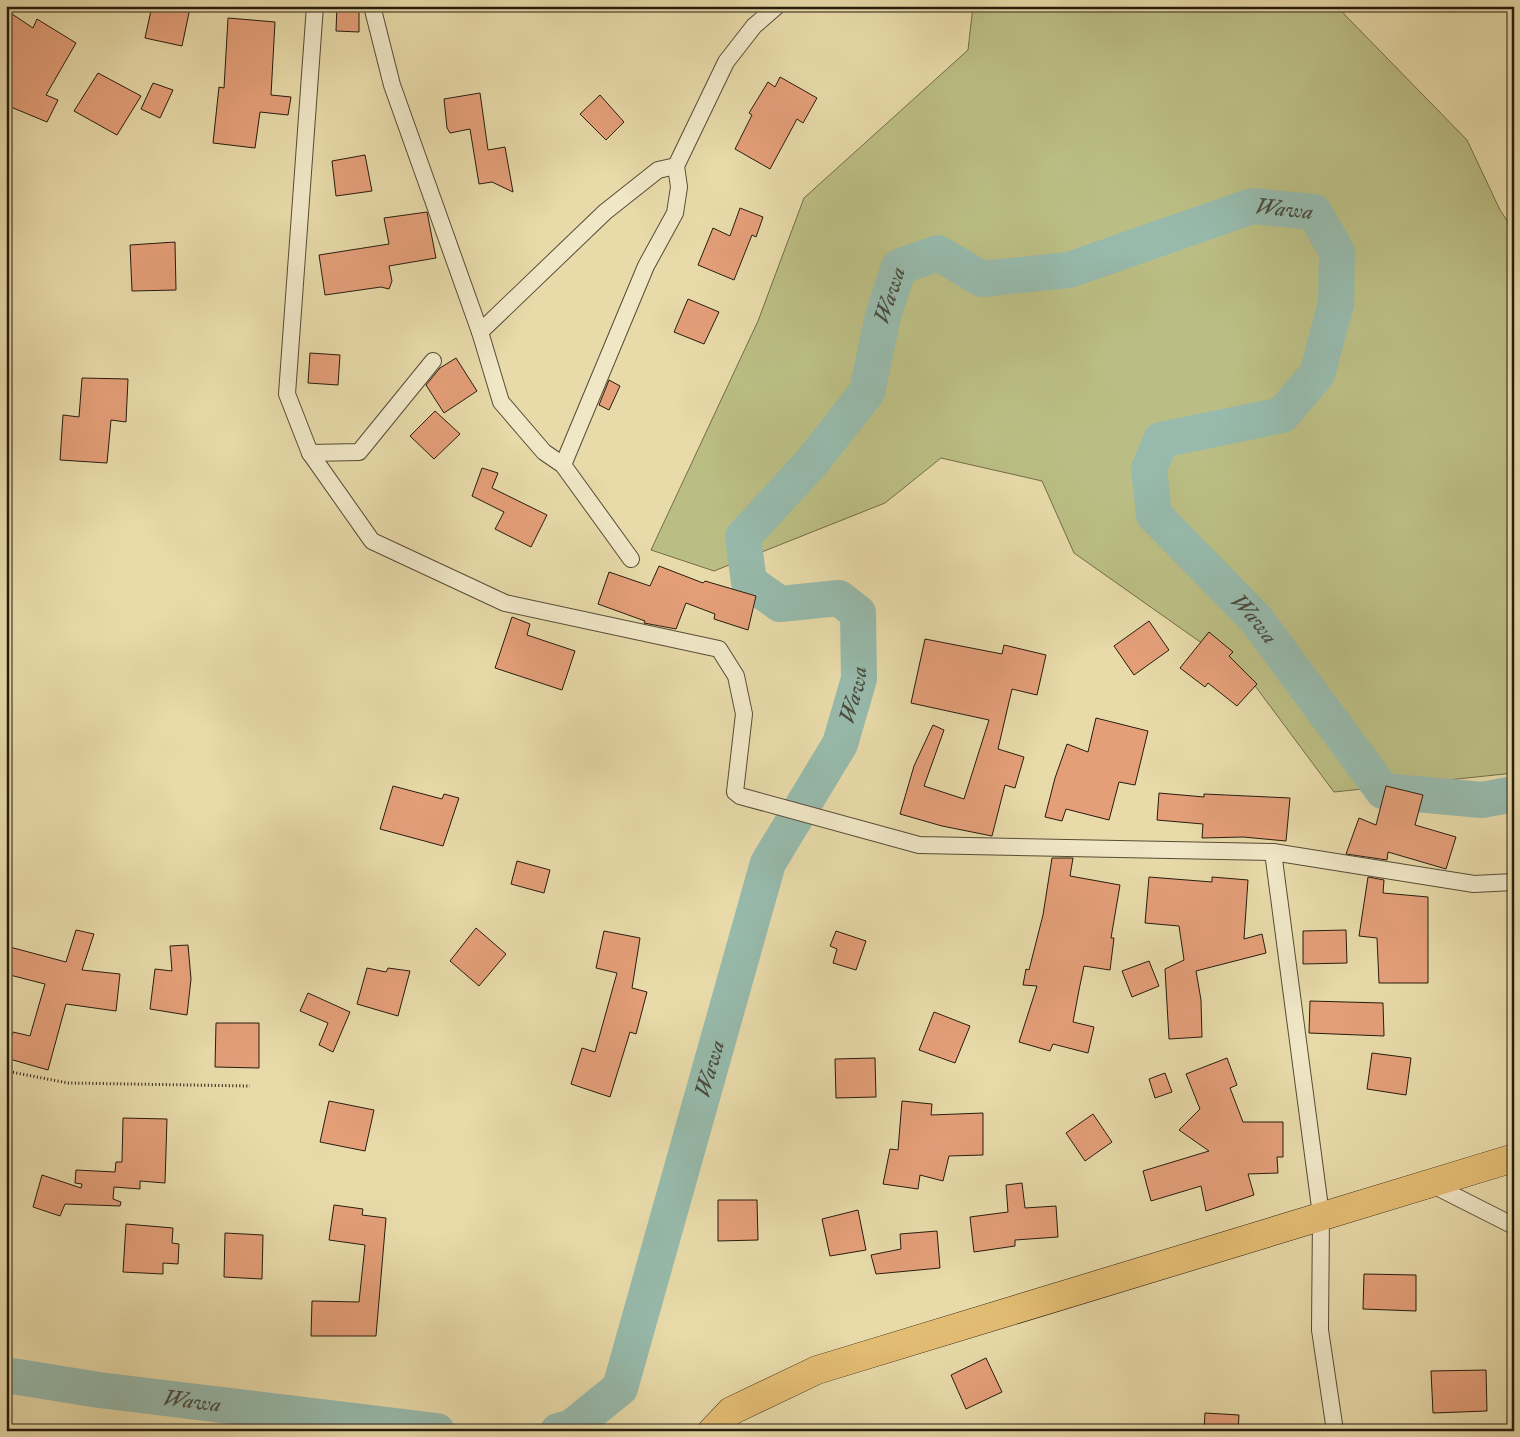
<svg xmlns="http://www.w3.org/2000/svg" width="1520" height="1437" viewBox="0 0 1520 1437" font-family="'IM FELL Double Pica',serif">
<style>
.green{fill:#bbbe84;stroke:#716d49}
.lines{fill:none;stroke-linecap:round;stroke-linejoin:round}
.river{stroke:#97baac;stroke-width:36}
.building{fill:#e49f79;stroke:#271c0e}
.minor-casing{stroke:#574c35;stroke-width:18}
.trunk-casing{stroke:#271c0e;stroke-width:29}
.path{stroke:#271c0e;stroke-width:3;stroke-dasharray:1 2.5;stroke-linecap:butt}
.minor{stroke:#f0e7c7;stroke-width:16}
.trunk{stroke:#e4bd74;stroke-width:28}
.labels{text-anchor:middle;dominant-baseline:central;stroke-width:4;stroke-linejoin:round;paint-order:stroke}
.water-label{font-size:22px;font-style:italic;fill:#494b3d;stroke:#f0e7c7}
</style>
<rect width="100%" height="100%" fill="#e8daa9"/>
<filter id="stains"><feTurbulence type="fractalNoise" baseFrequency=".004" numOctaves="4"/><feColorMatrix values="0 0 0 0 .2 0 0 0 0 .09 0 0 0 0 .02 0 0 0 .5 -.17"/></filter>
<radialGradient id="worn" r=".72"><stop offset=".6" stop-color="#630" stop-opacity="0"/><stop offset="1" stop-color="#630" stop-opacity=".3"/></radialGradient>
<!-- green -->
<path class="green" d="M 973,6 L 1342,6 L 1344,14 L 1467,140 L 1500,210 L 1514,231 L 1514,773 L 1334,792 L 1247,675 L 1074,553 L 1042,481 L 941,458 L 885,503 L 714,571 L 651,550 L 758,321 L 804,198 L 968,50 Z"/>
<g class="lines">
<!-- river -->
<g class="river">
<path id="s1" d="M 6,1375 L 99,1390 L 437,1431"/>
<path id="s2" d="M 558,1431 L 572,1427 L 620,1388 L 768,863 L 840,744 L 859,679 L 858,613 L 839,598 L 780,604 L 749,582 L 743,537 L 811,463 L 867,392 L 883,316 L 899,267 L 938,253 L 982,279 L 1069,270 L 1252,206 L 1314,212 L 1337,252 L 1336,304 L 1317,374 L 1282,415 L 1161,440 L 1149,469 L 1154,515 L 1256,619 L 1383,791 L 1482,800 L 1514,794"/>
</g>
</g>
<!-- building -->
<g class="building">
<path d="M 152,6 L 190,8 L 182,46 L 145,38 Z"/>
<path d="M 337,6 L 359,6 L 359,32 L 336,31 Z"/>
<path d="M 6,10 L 33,28 L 37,19 L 76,43 L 46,95 L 58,100 L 47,122 L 6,105 Z"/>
<path d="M 228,18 L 275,22 L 271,95 L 291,97 L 288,115 L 260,112 L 255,148 L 213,143 L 219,87 L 224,88 Z"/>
<path d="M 98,73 L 141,96 L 117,135 L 74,111 Z"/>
<path d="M 780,77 L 817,98 L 803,123 L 797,119 L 770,169 L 735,149 L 752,115 L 749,113 L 768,82 L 775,87 Z"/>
<path d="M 153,83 L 173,90 L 160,118 L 141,109 Z"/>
<path d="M 480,93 L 488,150 L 505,147 L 513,192 L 492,182 L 479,184 L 470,129 L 450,133 L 447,128 L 444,99 Z"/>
<path d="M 600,95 L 624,122 L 606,140 L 580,114 Z"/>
<path d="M 365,155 L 372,191 L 336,196 L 332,161 Z"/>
<path d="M 740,208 L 763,217 L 756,237 L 752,235 L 734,280 L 698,265 L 713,228 L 730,236 Z"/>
<path d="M 427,212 L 436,258 L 389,266 L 392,281 L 389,289 L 381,287 L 325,295 L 319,255 L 389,244 L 384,218 Z"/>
<path d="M 175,242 L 176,290 L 132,291 L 130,245 Z"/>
<path d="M 688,299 L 719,312 L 704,344 L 674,332 Z"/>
<path d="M 310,353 L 340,355 L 338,385 L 308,383 Z"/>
<path d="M 456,358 L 477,391 L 444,413 L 426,385 L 440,368 Z"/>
<path d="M 82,378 L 128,379 L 126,422 L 111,420 L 107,463 L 60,460 L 63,415 L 79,417 Z"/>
<path d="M 609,380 L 620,386 L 609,410 L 599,405 Z"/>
<path d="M 435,411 L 460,434 L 434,459 L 410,436 Z"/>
<path d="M 482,468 L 498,473 L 492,488 L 547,515 L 531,547 L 495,529 L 504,512 L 472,496 Z"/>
<path d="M 659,566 L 703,583 L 705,581 L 756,596 L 748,630 L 714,619 L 715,614 L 686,603 L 676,629 L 644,623 L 645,621 L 598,604 L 609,572 L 650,586 Z"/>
<path d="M 512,617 L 530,624 L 527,635 L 575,651 L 562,690 L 495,668 Z"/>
<path d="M 1149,621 L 1169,650 L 1134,675 L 1114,646 Z"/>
<path d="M 1209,632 L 1233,652 L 1229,656 L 1257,684 L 1237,706 L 1208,683 L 1205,687 L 1180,668 Z"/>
<path d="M 925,639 L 1002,654 L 1004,645 L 1046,655 L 1037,695 L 1012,689 L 998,749 L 1024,757 L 1015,788 L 1005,785 L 992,836 L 942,826 L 900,814 L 914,766 L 933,725 L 944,730 L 924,786 L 964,799 L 989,720 L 911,703 Z"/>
<path d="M 1096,718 L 1148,731 L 1135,785 L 1119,782 L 1109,820 L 1066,809 L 1062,821 L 1045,817 L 1055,778 L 1067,744 L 1088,752 Z"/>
<path d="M 393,786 L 442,799 L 444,794 L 459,798 L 443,846 L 380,829 Z"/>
<path d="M 1386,786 L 1423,795 L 1415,825 L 1456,837 L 1446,869 L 1388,852 L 1387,860 L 1346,854 L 1359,818 L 1376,825 Z"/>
<path d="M 1159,793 L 1204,797 L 1204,794 L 1290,798 L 1286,841 L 1243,837 L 1202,838 L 1203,824 L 1157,820 Z"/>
<path d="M 1052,858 L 1073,858 L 1070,876 L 1120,885 L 1111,938 L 1114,938 L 1110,970 L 1084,966 L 1079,990 L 1073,1022 L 1094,1027 L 1088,1053 L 1053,1044 L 1050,1051 L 1019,1042 L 1037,986 L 1023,985 L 1026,969 L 1029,970 L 1043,915 Z"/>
<path d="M 517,861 L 550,870 L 544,893 L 511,884 Z"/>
<path d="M 1149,877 L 1212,882 L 1212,877 L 1248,880 L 1244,939 L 1262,934 L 1266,953 L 1196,971 L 1201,1000 L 1202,1037 L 1169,1039 L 1165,969 L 1184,960 L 1179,926 L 1145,923 Z"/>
<path d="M 1368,877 L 1384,880 L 1383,893 L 1428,897 L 1428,983 L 1379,983 L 1377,938 L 1359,936 Z"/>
<path d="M 476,928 L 506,954 L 479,986 L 450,961 Z"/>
<path d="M 76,930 L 94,934 L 82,970 L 120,974 L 116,1011 L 66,1004 L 48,1070 L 6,1058 L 13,1032 L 30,1036 L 45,984 L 6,974 L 6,946 L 66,962 Z"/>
<path d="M 1346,930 L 1347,963 L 1303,964 L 1303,931 Z"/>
<path d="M 604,931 L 640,938 L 632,988 L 647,992 L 636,1034 L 630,1032 L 610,1097 L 571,1084 L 582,1048 L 595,1052 L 617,973 L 596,968 Z"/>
<path d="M 836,931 L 866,941 L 856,970 L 833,963 L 837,949 L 830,946 Z"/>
<path d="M 188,945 L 191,979 L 187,1015 L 150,1009 L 155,969 L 172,971 L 170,946 Z"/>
<path d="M 1149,961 L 1159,986 L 1132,997 L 1122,971 Z"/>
<path d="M 367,968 L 386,972 L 388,968 L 410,971 L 398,1016 L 357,1004 Z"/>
<path d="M 308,993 L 350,1012 L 333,1052 L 319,1045 L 328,1023 L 300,1011 Z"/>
<path d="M 1310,1001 L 1383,1003 L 1384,1036 L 1309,1033 Z"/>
<path d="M 934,1012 L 970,1026 L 955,1063 L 919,1050 Z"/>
<path d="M 216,1023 L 259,1023 L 259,1068 L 215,1067 Z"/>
<path d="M 1372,1053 L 1411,1058 L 1406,1095 L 1367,1089 Z"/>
<path d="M 875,1058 L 876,1097 L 836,1098 L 835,1059 Z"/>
<path d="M 1227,1058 L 1237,1085 L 1230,1088 L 1243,1122 L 1283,1122 L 1283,1157 L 1277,1157 L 1278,1173 L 1248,1174 L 1254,1195 L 1206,1211 L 1201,1186 L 1151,1201 L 1143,1171 L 1209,1151 L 1179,1130 L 1200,1109 L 1186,1074 Z"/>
<path d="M 1165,1073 L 1172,1092 L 1155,1098 L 1149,1079 Z"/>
<path d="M 329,1101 L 374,1110 L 365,1151 L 320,1142 Z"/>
<path d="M 902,1101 L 932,1104 L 931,1115 L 983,1113 L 983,1155 L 949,1156 L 943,1181 L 920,1175 L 918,1189 L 883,1184 L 890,1149 L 898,1150 Z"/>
<path d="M 1093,1114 L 1112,1142 L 1085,1161 L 1066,1133 Z"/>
<path d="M 123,1118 L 167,1119 L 165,1183 L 140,1181 L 140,1189 L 114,1187 L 113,1199 L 121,1202 L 120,1206 L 65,1204 L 60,1216 L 33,1207 L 42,1175 L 81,1188 L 82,1184 L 75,1183 L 76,1170 L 115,1172 L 116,1162 L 122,1162 Z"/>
<path d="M 1022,1183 L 1025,1208 L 1056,1206 L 1058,1237 L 1015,1240 L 1015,1246 L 974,1252 L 970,1217 L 1008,1212 L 1006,1185 Z"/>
<path d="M 718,1200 L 757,1200 L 758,1240 L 718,1241 Z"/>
<path d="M 334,1205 L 363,1209 L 362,1215 L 386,1218 L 376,1336 L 311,1336 L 312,1301 L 359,1302 L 365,1245 L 329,1240 Z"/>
<path d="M 858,1210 L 866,1250 L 830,1256 L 822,1219 Z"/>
<path d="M 126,1224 L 173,1228 L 172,1243 L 179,1244 L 178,1264 L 163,1263 L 163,1274 L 123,1272 Z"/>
<path d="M 937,1231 L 940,1268 L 876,1274 L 871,1255 L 901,1249 L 900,1234 Z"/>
<path d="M 225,1233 L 263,1235 L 262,1279 L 224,1277 Z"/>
<path d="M 1364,1274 L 1416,1275 L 1416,1311 L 1363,1309 Z"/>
<path d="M 986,1358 L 1002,1392 L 966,1409 L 951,1375 Z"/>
<path d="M 1486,1370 L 1487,1411 L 1433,1413 L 1431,1371 Z"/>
<path d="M 1205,1413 L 1239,1415 L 1238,1431 L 1204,1431 Z"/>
</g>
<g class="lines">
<!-- minor casing -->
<g class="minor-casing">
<g id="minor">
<path d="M 315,6 L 287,394 L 310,453 L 359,452 L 433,361"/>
<path d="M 372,6 L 392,85 L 480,332 L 501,402 L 544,452 L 563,465 L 631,559"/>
<path d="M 480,332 L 605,212 L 658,170 L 676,166"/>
<path d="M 310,453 L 372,541 L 505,603 L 719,649 L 736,676 L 744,714 L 735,792 L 740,796 L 919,845 L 1273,852 L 1474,884 L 1514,882"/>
<path d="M 563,465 L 646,266 L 675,213 L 679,187 L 676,166 L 726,62 L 754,26 L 777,6"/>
<path d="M 1273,852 L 1321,1215 L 1320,1330 L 1335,1431"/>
<path d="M 1429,1183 L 1514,1226"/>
</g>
</g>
<!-- trunk casing -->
<g class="trunk-casing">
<path id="trunk" d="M 712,1431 L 731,1411 L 817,1370 L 1514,1158"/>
</g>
<!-- path -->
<path class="path" d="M 6,1071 L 68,1083 L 250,1086"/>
<!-- minor -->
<use href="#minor" class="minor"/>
<!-- trunk -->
<use href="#trunk" class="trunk"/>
</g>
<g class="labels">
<!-- water labels -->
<g class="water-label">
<text stroke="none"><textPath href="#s2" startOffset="1788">Wawa</textPath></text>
<text stroke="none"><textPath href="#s2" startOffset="1352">Wawa</textPath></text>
<text stroke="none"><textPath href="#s2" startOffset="2388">Wawa</textPath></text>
<text stroke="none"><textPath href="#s2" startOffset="812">Wawa</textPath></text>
<text stroke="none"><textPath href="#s2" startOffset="408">Wawa</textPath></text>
<text stroke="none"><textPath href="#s1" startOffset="188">Wawa</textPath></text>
</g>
</g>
<!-- margin -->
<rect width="1520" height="1437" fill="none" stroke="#e8daa9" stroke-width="25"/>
<rect x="8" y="8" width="1505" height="1422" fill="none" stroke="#271c0e" stroke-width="2.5"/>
<rect x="12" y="12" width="1495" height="1412" fill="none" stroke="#271c0e"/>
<rect width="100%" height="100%" filter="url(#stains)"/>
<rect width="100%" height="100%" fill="url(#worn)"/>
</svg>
